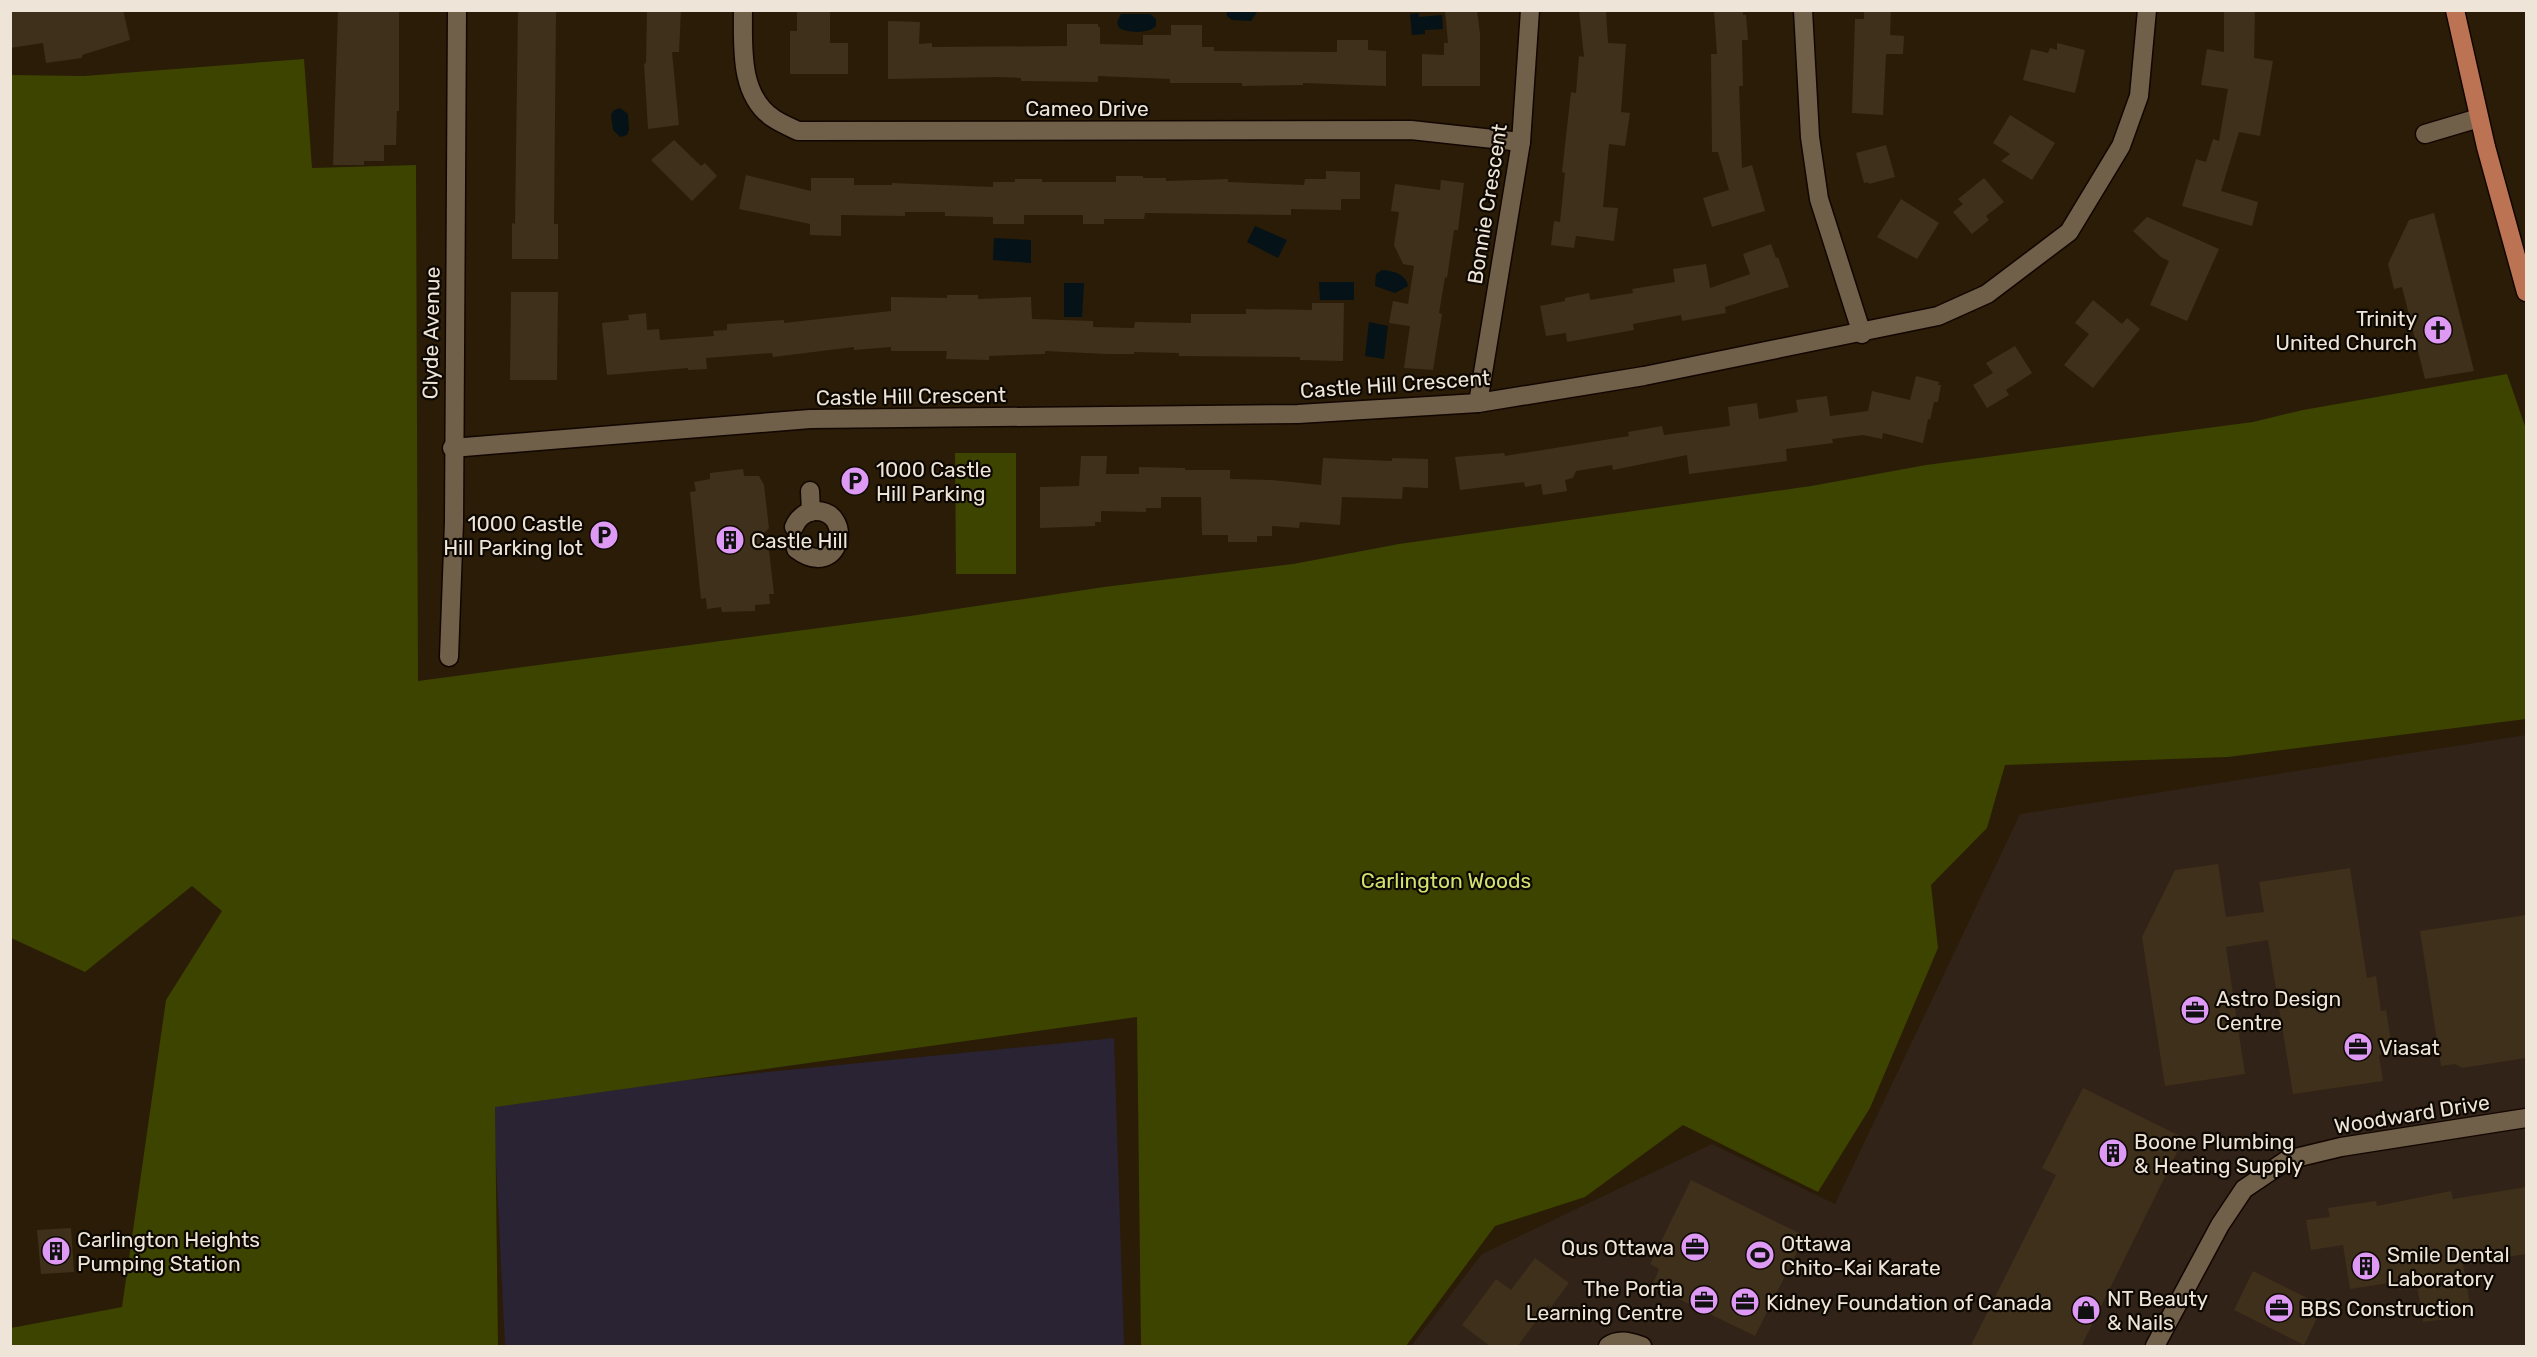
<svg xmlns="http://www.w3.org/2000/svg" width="2537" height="1357" viewBox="0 0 2537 1357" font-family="Rubik,sans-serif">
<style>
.commercial{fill:#312317}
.industrial{fill:#292333}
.green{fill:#3c4400}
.water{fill:#051217}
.building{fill:#3f301b}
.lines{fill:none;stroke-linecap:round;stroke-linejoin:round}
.minor-casing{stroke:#120600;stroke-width:21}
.major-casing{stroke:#120600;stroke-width:21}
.minor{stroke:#705f49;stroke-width:18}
.major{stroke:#bb7354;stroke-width:18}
.labels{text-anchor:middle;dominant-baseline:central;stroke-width:4.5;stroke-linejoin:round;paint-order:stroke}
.street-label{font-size:21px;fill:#eee4d7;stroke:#0e0802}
.poi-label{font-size:21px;fill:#eee4d7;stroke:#0e0802;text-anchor:start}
.park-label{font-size:21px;fill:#d0e36e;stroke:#0e0802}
</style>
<rect width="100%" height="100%" fill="#2a1c07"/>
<!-- commercial -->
<path class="commercial" d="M 2526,735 L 2526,1346 L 1411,1346 L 1482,1254 L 1712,1144 L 1835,1204 L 2020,814 Z"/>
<!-- industrial -->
<path class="industrial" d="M 1114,1038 L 1124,1346 L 505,1346 L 493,1099 Z"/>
<!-- green -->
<g class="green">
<path d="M 304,59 L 312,168 L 416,165 L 418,681 L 910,616 L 1104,587 L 1293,564 L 1399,544 L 1811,486 L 1926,465 L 2253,422 L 2303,410 L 2507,374 L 2526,429 L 2526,719 L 2228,757 L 2005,765 L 1987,828 L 1931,885 L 1938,948 L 1870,1108 L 1818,1192 L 1683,1125 L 1585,1197 L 1495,1226 L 1406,1346 L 1141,1346 L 1137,1017 L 495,1107 L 498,1346 L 11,1346 L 11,1328 L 122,1307 L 166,1000 L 222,911 L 192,886 L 85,972 L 11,938 L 11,75 L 84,76 Z"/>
<path d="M 955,453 L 1016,453 L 1016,574 L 956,574 Z"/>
</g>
<!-- water -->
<g class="water">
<path d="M 1226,11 L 1256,11 L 1257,12 L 1251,21 L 1232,20 L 1227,16 Z"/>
<path d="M 1418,13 L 1419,17 L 1442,15 L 1443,29 L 1425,30 L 1425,34 L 1412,35 L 1410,14 Z"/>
<path d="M 1121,14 L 1150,14 L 1156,19 L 1156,26 C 1148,34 1128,33 1119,28 L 1117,22 Z"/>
<path d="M 620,108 L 628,114 L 629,130 L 627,135 L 620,137 L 613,130 L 611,115 L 614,110 Z"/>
<path d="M 1255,226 L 1287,240 L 1278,258 L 1247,242 Z"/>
<path d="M 994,238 L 1031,240 L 1031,263 L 993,260 Z"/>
<path d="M 1382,270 C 1393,271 1406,274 1408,286 L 1395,293 L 1375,286 L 1376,274 Z"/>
<path d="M 1319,282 L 1354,282 L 1354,300 L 1320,300 Z"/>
<path d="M 1064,283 L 1084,283 L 1082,317 L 1064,317 Z"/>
<path d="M 1369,322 L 1388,326 L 1384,359 L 1365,356 Z"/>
</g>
<!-- building -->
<g class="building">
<path d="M 10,10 L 123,10 L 130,40 L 82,55 L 82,58 L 46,63 L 43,43 L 10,48 Z"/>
<path d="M 338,10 L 399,10 L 399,111 L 397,111 L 396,145 L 384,145 L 384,161 L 364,161 L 364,165 L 333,165 Z"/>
<path d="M 518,10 L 556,10 L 554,224 L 558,224 L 558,259 L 512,259 L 512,223 L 515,224 Z"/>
<path d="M 647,10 L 681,10 L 679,52 L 672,52 L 679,125 L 648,129 L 644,64 L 646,63 Z"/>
<path d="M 797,10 L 830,10 L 830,43 L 848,43 L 848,74 L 790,74 L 790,31 L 797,31 Z"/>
<path d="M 1445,10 L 1477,10 L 1480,34 L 1480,86 L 1422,86 L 1422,54 L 1444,55 L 1444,43 L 1448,43 Z"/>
<path d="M 1579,10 L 1606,10 L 1608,43 L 1626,44 L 1621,112 L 1630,113 L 1625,146 L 1609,144 L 1603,207 L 1618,208 L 1614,241 L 1576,236 L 1574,248 L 1551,245 L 1554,221 L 1560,222 L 1565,173 L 1562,172 L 1571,92 L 1576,93 L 1579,56 L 1584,57 Z"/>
<path d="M 1714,10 L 1743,10 L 1743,15 L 1746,15 L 1748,40 L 1742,40 L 1743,86 L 1739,86 L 1742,168 L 1752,165 L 1765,211 L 1712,227 L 1703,198 L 1729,190 L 1718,152 L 1712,152 L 1711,54 L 1717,54 Z"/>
<path d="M 1864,10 L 1891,10 L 1890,35 L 1904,36 L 1903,54 L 1886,54 L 1883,115 L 1852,113 L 1855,19 L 1864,19 Z"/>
<path d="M 2224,10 L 2255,10 L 2254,58 L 2273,61 L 2260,136 L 2239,132 L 2221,191 L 2258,202 L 2252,226 L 2182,206 L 2196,159 L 2206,162 L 2213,139 L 2219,141 L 2228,89 L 2201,85 L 2207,49 L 2224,52 Z"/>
<path d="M 888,21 L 920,22 L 919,44 L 932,43 L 932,47 L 1067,46 L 1067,24 L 1098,24 L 1098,27 L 1100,27 L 1100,44 L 1143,45 L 1143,35 L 1171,35 L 1171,25 L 1202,25 L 1202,47 L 1214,47 L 1214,51 L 1337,52 L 1337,40 L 1368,40 L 1368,50 L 1386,51 L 1386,86 L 1303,83 L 1303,85 L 1242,86 L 1242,83 L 1170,83 L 1170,79 L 1098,76 L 1098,82 L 1021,81 L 1021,78 L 999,77 L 888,79 Z"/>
<path d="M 2057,43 L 2085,50 L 2075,93 L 2023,80 L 2031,49 L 2048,53 L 2050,48 L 2057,50 Z"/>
<path d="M 2010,115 L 2055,143 L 2032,180 L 2001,161 L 2010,154 L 1993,143 Z"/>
<path d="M 674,140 L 701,166 L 705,163 L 717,176 L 692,201 L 651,160 Z"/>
<path d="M 1886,145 L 1895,177 L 1869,184 L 1868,182 L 1864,183 L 1856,153 Z"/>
<path d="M 1326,171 L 1360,172 L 1360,199 L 1341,199 L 1341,210 L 1291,209 L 1291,215 L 1145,213 L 1144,219 L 1104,219 L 1104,224 L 1083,224 L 1083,215 L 1024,215 L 1024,224 L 993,224 L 993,217 L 945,216 L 945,212 L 905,212 L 905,216 L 841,215 L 841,236 L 810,235 L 810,224 L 739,209 L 746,175 L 811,191 L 811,178 L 854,178 L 854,185 L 892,185 L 892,183 L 993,187 L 993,182 L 1015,182 L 1015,179 L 1042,179 L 1042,182 L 1116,182 L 1116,176 L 1143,176 L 1143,178 L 1166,178 L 1166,181 L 1228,179 L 1228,182 L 1304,185 L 1305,179 L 1326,179 Z"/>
<path d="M 1984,178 L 2004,202 L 1986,216 L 1989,220 L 1972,234 L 1953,212 L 1963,204 L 1958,199 Z"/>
<path d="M 1441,180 L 1464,183 L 1458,230 L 1454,230 L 1447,278 L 1445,277 L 1439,313 L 1442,314 L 1433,370 L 1404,368 L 1410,326 L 1389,323 L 1393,301 L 1408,304 L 1414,266 L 1403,264 L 1394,245 L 1399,212 L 1391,211 L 1395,184 L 1440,190 Z"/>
<path d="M 1901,199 L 1939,223 L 1917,259 L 1877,237 Z"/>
<path d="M 2434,213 L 2474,371 L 2425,379 L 2402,287 L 2394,289 L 2388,264 L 2409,220 Z"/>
<path d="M 2147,217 L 2219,249 L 2187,321 L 2150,305 L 2169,261 L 2161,257 L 2133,231 Z"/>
<path d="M 1771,244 L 1776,258 L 1778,257 L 1789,287 L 1725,307 L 1726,313 L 1682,321 L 1681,315 L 1633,324 L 1634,330 L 1567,342 L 1566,333 L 1546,336 L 1540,306 L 1565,301 L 1565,298 L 1589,293 L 1590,300 L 1633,293 L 1632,289 L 1675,282 L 1673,269 L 1706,264 L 1710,288 L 1750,274 L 1743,254 Z"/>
<path d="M 511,292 L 558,292 L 557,380 L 510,380 Z"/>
<path d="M 947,295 L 978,295 L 978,299 L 1031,297 L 1032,319 L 1093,321 L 1093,327 L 1134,328 L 1135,322 L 1191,323 L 1191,314 L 1246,314 L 1246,309 L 1312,310 L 1312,303 L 1344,303 L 1343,361 L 1300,360 L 1300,357 L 1179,356 L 1179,353 L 1134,352 L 1134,354 L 1107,354 L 1045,351 L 1045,354 L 989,356 L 989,360 L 946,359 L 947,351 L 891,351 L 891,347 L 854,350 L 854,347 L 773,357 L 772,353 L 706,358 L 707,369 L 688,370 L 688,368 L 607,375 L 602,323 L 629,320 L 628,315 L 646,313 L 647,330 L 659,329 L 660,340 L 714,336 L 713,331 L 727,330 L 727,324 L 784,320 L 784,323 L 891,311 L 891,297 L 947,298 Z"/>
<path d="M 2093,300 L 2122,324 L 2127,318 L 2140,329 L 2093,388 L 2064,365 L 2089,334 L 2075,323 Z"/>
<path d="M 2015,346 L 2032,373 L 2006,390 L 2009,395 L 1987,408 L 1973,385 L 1993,373 L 1986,363 Z"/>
<path d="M 1916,376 L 1939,382 L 1938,385 L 1941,385 L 1938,402 L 1934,402 L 1930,420 L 1928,419 L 1923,443 L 1883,433 L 1882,439 L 1863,435 L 1832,439 L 1833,443 L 1786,449 L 1787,461 L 1689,474 L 1687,455 L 1613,470 L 1612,465 L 1576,471 L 1573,478 L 1565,480 L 1567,491 L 1543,495 L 1541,484 L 1525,487 L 1524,482 L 1460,490 L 1455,457 L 1504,453 L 1505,456 L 1629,436 L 1628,432 L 1662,426 L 1664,435 L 1730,426 L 1728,407 L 1757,403 L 1759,419 L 1798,412 L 1796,400 L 1827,396 L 1830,416 L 1868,411 L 1872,391 L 1910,400 Z"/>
<path d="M 1081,456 L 1107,456 L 1106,474 L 1139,474 L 1139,467 L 1185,468 L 1185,470 L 1230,470 L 1230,479 L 1272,480 L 1321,485 L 1323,458 L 1392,461 L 1392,458 L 1428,459 L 1428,488 L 1403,487 L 1402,499 L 1342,497 L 1340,525 L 1300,522 L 1299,528 L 1272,526 L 1272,536 L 1257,536 L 1257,542 L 1228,542 L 1228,535 L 1202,535 L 1201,497 L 1161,497 L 1161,508 L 1146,508 L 1146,512 L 1101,511 L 1101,522 L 1095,522 L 1095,526 L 1040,528 L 1040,487 L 1079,486 Z"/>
<path d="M 743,469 L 744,476 L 759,476 L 764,485 L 769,528 L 764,533 L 766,548 L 769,550 L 774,594 L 769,594 L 770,604 L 755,605 L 755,611 L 722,612 L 721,607 L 707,609 L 706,598 L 701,599 L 690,492 L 696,491 L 694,482 L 710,479 L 710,473 Z"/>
<path d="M 2218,864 L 2226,917 L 2264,912 L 2259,882 L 2350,868 L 2367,978 L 2376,976 L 2381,1011 L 2386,1010 L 2393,1053 L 2379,1055 L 2383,1081 L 2293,1094 L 2268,940 L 2226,947 L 2245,1074 L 2165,1086 L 2142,937 L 2175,870 Z"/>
<path d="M 2526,915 L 2526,1058 L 2462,1068 L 2455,1064 L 2441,1066 L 2420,931 Z"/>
<path d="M 2083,1088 L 2184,1138 L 2081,1347 L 1970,1347 L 2056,1175 L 2042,1168 Z"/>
<path d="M 1691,1180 L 1805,1236 L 1755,1336 L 1652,1286 L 1659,1269 L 1650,1264 Z"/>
<path d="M 2526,1187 L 2526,1254 L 2463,1264 L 2472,1316 L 2423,1322 L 2416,1279 L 2350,1289 L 2343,1245 L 2311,1250 L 2306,1220 L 2330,1217 L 2328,1208 L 2376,1201 L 2377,1206 L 2451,1191 L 2453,1199 Z"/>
<path d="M 71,1228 L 74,1272 L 41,1274 L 37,1230 Z"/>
<path d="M 1535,1258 L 1569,1283 L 1551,1307 L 1548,1305 L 1517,1347 L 1491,1347 L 1462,1325 L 1496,1279 L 1511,1290 Z"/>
<path d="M 2253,1271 L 2323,1306 L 2304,1345 L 2234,1310 Z"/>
</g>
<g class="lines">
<!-- minor casing -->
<g class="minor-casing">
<g id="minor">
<path d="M 743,10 C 743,46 739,95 773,118 C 780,123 790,127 798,131 L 1411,130 L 1521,142"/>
<path d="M 1803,10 L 1810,137 L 1819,199 L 1862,334"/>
<path d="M 2425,134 L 2479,118"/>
<path d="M 1478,403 L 1521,142 L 1530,10"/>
<path d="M 452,448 L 810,419 L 1298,414 L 1478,403 L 1644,376 L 1938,316 L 1987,294 L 2069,232 L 2121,146 L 2139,96 L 2147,10"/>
<path d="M 810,491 L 811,512"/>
<path d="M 794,527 C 797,519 805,512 814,511 C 856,509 841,583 796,549"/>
<path d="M 449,657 L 454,522 L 457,10"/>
<path d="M 1608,1346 C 1619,1338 1630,1342 1642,1346"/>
<path d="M 2155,1346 L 2220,1225 L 2244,1189 L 2287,1160 L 2341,1147 L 2526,1118"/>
</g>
</g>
<!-- major casing -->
<g class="major-casing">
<path id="major" d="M 2455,10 L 2486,147 L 2526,292"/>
</g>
<!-- minor -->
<use href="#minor" class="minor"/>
<!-- major -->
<use href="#major" class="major"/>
</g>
<!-- icons -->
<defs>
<g id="church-disc" transform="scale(1.5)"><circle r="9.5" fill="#dd99f3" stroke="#0e0802"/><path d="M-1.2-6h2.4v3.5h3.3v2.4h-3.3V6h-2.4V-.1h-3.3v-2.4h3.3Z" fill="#111"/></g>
<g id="parking-disc" transform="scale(1.5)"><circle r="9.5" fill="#dd99f3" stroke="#0e0802"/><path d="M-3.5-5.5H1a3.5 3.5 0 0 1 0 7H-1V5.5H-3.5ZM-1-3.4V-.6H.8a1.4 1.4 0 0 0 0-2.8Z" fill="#111"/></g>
<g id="building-disc" transform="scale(1.5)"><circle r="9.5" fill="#dd99f3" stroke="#0e0802"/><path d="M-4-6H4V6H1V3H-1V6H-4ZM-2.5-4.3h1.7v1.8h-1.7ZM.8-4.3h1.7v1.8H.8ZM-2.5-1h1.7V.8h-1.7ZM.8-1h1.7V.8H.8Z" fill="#111"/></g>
<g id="office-disc" transform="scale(1.5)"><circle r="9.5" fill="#dd99f3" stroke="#0e0802"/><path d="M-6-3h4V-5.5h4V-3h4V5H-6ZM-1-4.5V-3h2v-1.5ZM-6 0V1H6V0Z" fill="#111"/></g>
<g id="stadium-disc" transform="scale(1.5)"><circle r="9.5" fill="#dd99f3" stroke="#0e0802"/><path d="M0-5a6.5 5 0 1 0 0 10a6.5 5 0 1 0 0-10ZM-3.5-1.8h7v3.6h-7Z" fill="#111"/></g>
<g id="shop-disc" transform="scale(1.5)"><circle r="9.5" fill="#dd99f3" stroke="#0e0802"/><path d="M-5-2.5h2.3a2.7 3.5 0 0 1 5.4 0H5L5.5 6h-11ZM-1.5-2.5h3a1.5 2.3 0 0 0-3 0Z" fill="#111"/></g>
</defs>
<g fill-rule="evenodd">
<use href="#church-disc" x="2438" y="330"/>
<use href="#parking-disc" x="855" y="481"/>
<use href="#parking-disc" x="604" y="535"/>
<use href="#building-disc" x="730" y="540"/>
<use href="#office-disc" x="2195" y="1010"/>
<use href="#office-disc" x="2358" y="1047"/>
<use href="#building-disc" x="2113" y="1153"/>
<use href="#office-disc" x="1695" y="1247"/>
<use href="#building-disc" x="56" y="1251"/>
<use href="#stadium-disc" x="1760" y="1255"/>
<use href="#building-disc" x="2366" y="1266"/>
<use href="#office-disc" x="1704" y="1300"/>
<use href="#office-disc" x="1745" y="1302"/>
<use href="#office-disc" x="2279" y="1308"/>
<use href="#shop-disc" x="2086" y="1310"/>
</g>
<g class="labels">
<!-- street labels -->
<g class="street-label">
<text x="1087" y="108">Cameo Drive</text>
<text transform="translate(1487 204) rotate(-81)">Bonnie Crescent</text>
<text transform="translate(431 333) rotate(-89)">Clyde Avenue</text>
<text transform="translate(1395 384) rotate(-4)">Castle Hill Crescent</text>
<text transform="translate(911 396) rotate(-1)">Castle Hill Crescent</text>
<text transform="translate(2412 1114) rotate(-9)">Woodward Drive</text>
</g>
<!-- poi labels -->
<g class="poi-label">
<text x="2417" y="318" text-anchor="end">Trinity<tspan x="2417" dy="24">United Church</tspan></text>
<text x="876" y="469">1000 Castle<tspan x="876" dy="24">Hill Parking</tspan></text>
<text x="583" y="523" text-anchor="end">1000 Castle<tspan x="583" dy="24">Hill Parking lot</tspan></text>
<text x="751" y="540">Castle Hill</text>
<text x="2216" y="998">Astro Design<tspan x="2216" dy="24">Centre</tspan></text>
<text x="2379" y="1047">Viasat</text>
<text x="2134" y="1141">Boone Plumbing<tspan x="2134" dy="24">&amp; Heating Supply</tspan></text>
<text x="77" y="1239">Carlington Heights<tspan x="77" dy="24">Pumping Station</tspan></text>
<text x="1781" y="1243">Ottawa<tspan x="1781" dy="24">Chito-Kai Karate</tspan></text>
<text x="1674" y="1247" text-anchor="end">Qus Ottawa</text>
<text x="2387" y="1254">Smile Dental<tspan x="2387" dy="24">Laboratory</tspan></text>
<text x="1683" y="1288" text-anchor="end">The Portia<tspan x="1683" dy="24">Learning Centre</tspan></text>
<text x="2107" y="1298">NT Beauty<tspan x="2107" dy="24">&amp; Nails</tspan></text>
<text x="1766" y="1302">Kidney Foundation of Canada</text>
<text x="2300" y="1308">BBS Construction</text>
</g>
<!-- park labels -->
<g class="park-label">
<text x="1446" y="880">Carlington Woods</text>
</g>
</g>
<!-- border -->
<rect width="2537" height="1357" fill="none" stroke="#eee4d7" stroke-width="24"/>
</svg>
